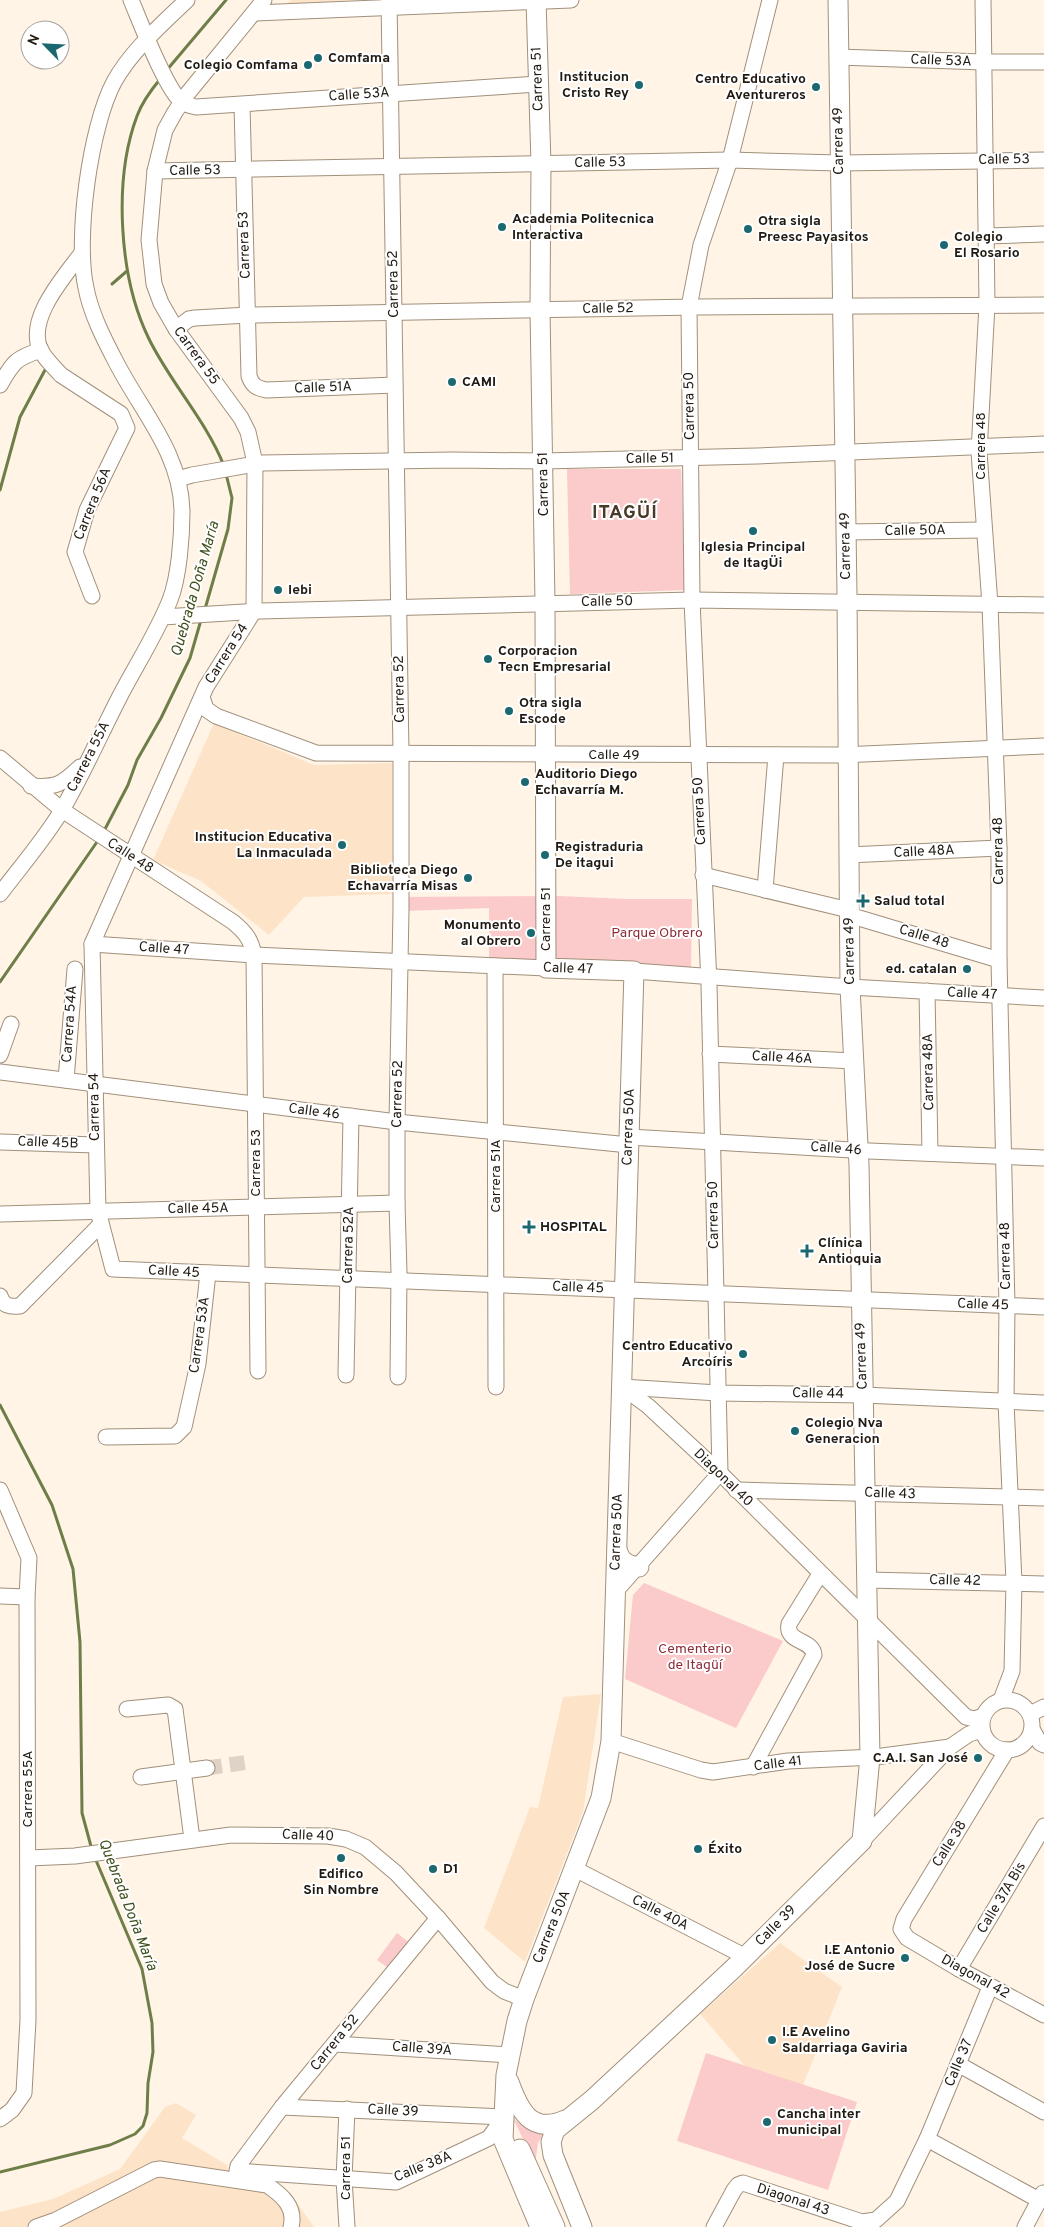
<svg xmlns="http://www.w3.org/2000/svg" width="1044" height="2227" viewBox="0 0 1044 2227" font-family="Overpass,sans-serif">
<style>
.built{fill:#fde4c8}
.green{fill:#fbcaca}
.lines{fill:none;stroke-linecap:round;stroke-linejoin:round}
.stream{stroke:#6e7e49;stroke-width:3}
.minor-tunnel{stroke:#ded3c6;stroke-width:15;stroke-dasharray:15 8;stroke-linecap:butt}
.minor-casing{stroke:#a1907b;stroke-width:17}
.major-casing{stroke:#a1907b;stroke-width:21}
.minor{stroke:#fff;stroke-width:15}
.major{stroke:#fff;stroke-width:19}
.poi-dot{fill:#1c6870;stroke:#fff;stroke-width:2}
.labels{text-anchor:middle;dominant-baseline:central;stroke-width:4;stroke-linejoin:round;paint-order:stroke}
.poi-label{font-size:14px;font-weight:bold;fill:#211a12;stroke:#fff;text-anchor:start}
.street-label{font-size:14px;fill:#211a12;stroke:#fff}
.park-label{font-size:14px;fill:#8e2c38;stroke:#fff}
.water-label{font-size:15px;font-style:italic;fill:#3f501c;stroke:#fff}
.district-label{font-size:19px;font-weight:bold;letter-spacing:1px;fill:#493a28;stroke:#fff}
</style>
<rect width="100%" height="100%" fill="#fff4e6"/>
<!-- built -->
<g class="built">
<path d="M 291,0 L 357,0 L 287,4 Z"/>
<path d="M 214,723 L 314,765 L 392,763 L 392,894 L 304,897 L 269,935 L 201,881 L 153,860 Z"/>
<path d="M 601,1694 L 583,1812 L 525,1962 L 484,1928 L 530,1807 L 538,1808 L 563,1697 Z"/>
<path d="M 780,1943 L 842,1987 L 803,2085 L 745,2066 L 700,2014 Z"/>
<path d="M 176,2103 L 196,2115 L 182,2138 L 227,2165 L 230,2174 L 267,2179 L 295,2200 L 314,2227 L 0,2227 L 0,2212 L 53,2199 L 120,2169 L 165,2107 Z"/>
</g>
<!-- green -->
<g class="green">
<path d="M 567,469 L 681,469 L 686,590 L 570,594 Z"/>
<path d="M 558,896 L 626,899 L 692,899 L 691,968 L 489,960 L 489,908 L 405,911 L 404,897 Z"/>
<path d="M 644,1583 L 783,1641 L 736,1728 L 625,1679 L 633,1595 Z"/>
<path d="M 397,1933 L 410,1943 L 387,1967 L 377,1960 Z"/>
<path d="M 706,2053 L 857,2102 L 828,2190 L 677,2141 Z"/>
<path d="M 513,2118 C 524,2129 532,2131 547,2129 L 538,2143 L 535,2164 Z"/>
</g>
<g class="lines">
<!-- stream -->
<g class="stream">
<path d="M 166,71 L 226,0"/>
<path d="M 161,78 C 151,90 142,102 137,116 C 113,180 119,278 149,339 C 170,382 207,422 224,466"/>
<path d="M 112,284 L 127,271"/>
<path d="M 0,490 L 20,417 L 45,370"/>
<path d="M 205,609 L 228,529 L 232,498 L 226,474"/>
<path d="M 104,831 L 128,785 L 137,760 L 161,718 L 190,658 L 201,620"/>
<path d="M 0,982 L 99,839"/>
<path d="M 0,1405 L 52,1505 L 73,1569 L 80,1642 L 82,1813 L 92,1850"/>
<path d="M 0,2172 L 110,2145 L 135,2134 L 143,2126 L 147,2113 L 148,2083 L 153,2052 L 152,2023 L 142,1969 L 95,1858"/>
</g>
<!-- minor-tunnel -->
<path class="minor-tunnel" d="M 207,1768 L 249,1762"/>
<!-- minor casing -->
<g class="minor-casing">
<g id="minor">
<path d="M 131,0 C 140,21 166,90 182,102 C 186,105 191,106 196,107 L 538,84"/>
<path d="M 389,0 L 401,753 L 401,909 L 397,1122 L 397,1203 L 399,1273 L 398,1377"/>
<path d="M 983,0 L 987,305 L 979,452 L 990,605 L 999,848 L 999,960 L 1007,1306 L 1006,1402 L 1014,1582 L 1012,1671 L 1001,1700"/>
<path d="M 255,13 L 571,0"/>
<path d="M 838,57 L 983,62 L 1044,62"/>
<path d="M 242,105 L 249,376 C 252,385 256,388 266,390 L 395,385"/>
<path d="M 155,171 L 730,160 L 839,163 L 1044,160"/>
<path d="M 987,236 L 1044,234"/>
<path d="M 81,254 C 64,277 25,320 41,351 C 46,360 55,368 61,375 L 121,414 L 127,428 L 87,510 L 75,552 L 92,596"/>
<path d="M 176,329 L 189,319 L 195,318 L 248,315 L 696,307 L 1044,305"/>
<path d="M 0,385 C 13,362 16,358 41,350"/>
<path d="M 178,479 L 192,475 L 261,463 L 453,460 L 543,461 L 757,456 L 1044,444"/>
<path d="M 846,532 L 984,530"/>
<path d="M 254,611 L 206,687 L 92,944 L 98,1211 L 113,1269 L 1044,1307"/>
<path d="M 254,611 L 255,463 L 248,432 L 241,418 L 176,329 L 161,303 L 154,284 L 149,240 L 155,171 L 165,130 L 175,112 L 188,93 L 264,0"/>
<path d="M 163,617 L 260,611 L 692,600 L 1044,605"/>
<path d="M 202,697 L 206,709 L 216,716 L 316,753 L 841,755 L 1044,746"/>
<path d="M 0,758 L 62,810 L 233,922 C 245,932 251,939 254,955 L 258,1371"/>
<path d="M 31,786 C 57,788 62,784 80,767"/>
<path d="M 848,855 L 999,848"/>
<path d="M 703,875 L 849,910"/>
<path d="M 765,890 L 776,755"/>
<path d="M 0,894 C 21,866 44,840 62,810 C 83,774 100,735 119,698 C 135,667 157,633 170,600 C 179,577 182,537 182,511 C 181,453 141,411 116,362 C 104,339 91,314 86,288 C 75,239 90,127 114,82 C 131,51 161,25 187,0"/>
<path d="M 849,915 L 999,960"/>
<path d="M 92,944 L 254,955 L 546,968"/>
<path d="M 495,966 L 496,1387"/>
<path d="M 634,971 L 850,987 L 1044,998"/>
<path d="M 927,991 L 930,1153"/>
<path d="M 710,1054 L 854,1061"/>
<path d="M 0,1055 L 11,1024"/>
<path d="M 0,1072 L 397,1122 L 629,1145"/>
<path d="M 66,1080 L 75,969"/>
<path d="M 629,1137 L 869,1151 L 1044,1158"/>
<path d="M 0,1142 L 96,1145"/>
<path d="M 0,1214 L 397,1203"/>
<path d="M 0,1296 C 3,1306 10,1307 20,1306 L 101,1224"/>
<path d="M 346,1375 L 351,1116"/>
<path d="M 622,1387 L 648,1406 L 720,1473 L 966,1717 L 974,1719 L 983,1716"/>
<path d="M 622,1387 L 718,1393 L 863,1395 L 1044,1403"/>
<path d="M 106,1437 L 175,1436 L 184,1427 L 198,1364 L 208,1273"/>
<path d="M 0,1490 L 29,1558 L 27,1597 L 28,2020 L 24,2093 L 12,2110 L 0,2119"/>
<path d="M 736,1490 L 1044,1498"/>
<path d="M 867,1580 L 1044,1584"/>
<path d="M 615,1592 L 720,1473 L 709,984 L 692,600 L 689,307 L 701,245 L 730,160 L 770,0"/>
<path d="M 0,1596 L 27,1597"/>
<circle cx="1007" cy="1725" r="25"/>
<path d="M 127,1709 L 168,1705 L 175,1709 L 192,1839"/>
<path d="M 1030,1714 L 1044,1707"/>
<path d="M 1032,1729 L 1040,1743 L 1044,1745"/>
<path d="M 611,1741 L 701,1770 L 713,1772 L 788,1761 L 875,1757 L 950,1747"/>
<path d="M 1007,1750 L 904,1919 L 901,1929 L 907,1938 L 959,1969 L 1044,2015"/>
<path d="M 753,1767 L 814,1655 C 813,1639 785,1643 789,1624 L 820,1574"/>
<path d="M 141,1777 L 207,1768"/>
<path d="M 862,1841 L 950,1747 L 969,1734 L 982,1730"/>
<path d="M 29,1858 L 75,1856 L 231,1835 L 328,1836 L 346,1839 L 365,1847 L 396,1873 L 438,1918 L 492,1982 L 504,1991 L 524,1999"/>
<path d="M 575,1869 L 746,1957"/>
<path d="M 438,1918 L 282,2107 L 238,2166 L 237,2171 L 396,2182 L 489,2138 L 504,2117"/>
<path d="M 959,1969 L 1044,1826"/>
<path d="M 335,2044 L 510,2055"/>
<path d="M 958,2064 L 1044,2112"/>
<path d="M 282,2107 L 504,2117"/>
<path d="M 347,2109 L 344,2179 L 347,2227"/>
<path d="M 927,2139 L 1039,2200"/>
<path d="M 36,2227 L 56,2220 L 154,2170 L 160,2169 L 267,2185 C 282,2195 296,2207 291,2227"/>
<path d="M 714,2227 L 734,2190 L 738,2185 L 743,2183 L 862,2222 L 876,2220 L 897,2201 L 927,2139 L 990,1987"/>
<path d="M 1025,2227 L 1043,2193"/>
</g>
</g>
<!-- major casing -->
<g class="major-casing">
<g id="major">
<path d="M 536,0 L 541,164 L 540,310 L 545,603 L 546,968 L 634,971 L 611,1741 L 601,1798 L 524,1999 L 517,2021 L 506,2075 L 503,2139 L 540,2227"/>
<path d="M 617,1549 C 620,1561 626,1565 639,1567"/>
<path d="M 509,2082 C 519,2110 531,2135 565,2120"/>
<path d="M 520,2149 L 555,2227"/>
<path d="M 582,2227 L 553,2155 L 551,2142 L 555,2130 L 592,2100 L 735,1967 L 862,1841 L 870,1757 L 859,1165 L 850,987 L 847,595 L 838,0"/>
</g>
</g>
<!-- minor -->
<use href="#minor" class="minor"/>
<!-- major -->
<use href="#major" class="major"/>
</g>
<!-- markers -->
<g class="poi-dot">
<circle cx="318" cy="58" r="5"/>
<circle cx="308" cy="65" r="5"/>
<circle cx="639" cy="85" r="5"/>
<circle cx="816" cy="87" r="5"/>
<circle cx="502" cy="227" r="5"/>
<circle cx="748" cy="229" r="5"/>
<circle cx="944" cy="245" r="5"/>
<circle cx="452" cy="382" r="5"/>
<circle cx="753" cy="531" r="5"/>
<circle cx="278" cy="590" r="5"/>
<circle cx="488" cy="659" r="5"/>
<circle cx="509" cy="711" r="5"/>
<circle cx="525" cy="782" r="5"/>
<circle cx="342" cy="845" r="5"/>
<circle cx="545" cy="855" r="5"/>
<circle cx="468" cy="878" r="5"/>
<path d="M860.5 893.5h5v5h5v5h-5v5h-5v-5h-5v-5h5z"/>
<circle cx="531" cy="933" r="5"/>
<circle cx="967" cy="969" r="5"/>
<path d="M526.5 1219.5h5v5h5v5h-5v5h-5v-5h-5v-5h5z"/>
<path d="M804.5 1243.5h5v5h5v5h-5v5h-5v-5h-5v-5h5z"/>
<circle cx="743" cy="1354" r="5"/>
<circle cx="795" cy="1431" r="5"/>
<circle cx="978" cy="1758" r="5"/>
<circle cx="698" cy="1849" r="5"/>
<circle cx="341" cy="1858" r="5"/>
<circle cx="433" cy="1869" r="5"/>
<circle cx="905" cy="1958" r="5"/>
<circle cx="772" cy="2040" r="5"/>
<circle cx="767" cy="2122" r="5"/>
</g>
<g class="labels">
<!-- poi labels -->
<g class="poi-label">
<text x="328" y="58">Comfama</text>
<text x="298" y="65" text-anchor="end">Colegio Comfama</text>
<text x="629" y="77" text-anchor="end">Institucion<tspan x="629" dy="16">Cristo Rey</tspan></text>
<text x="806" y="79" text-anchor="end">Centro Educativo<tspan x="806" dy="16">Aventureros</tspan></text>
<text x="512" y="219">Academia Politecnica<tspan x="512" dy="16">Interactiva</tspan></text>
<text x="758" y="221">Otra sigla<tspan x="758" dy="16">Preesc Payasitos</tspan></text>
<text x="954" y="237">Colegio<tspan x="954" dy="16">El Rosario</tspan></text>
<text x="462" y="382">CAMI</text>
<text x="753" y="547" text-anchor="middle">Iglesia Principal<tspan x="753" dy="16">de ItagÜi</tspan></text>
<text x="288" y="590">Iebi</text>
<text x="498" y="651">Corporacion<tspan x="498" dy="16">Tecn Empresarial</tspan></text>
<text x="519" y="703">Otra sigla<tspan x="519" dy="16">Escode</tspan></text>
<text x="535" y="774">Auditorio Diego<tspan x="535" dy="16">Echavarría M.</tspan></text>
<text x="332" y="837" text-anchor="end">Institucion Educativa<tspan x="332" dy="16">La Inmaculada</tspan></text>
<text x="555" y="847">Registraduria<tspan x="555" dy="16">De itagui</tspan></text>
<text x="458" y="870" text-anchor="end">Biblioteca Diego<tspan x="458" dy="16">Echavarría Misas</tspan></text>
<text x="874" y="901">Salud total</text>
<text x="521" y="925" text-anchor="end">Monumento<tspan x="521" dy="16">al Obrero</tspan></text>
<text x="957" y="969" text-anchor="end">ed. catalan</text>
<text x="540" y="1227">HOSPITAL</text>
<text x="818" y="1243">Clínica<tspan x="818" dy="16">Antioquia</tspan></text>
<text x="733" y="1346" text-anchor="end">Centro Educativo<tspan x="733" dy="16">Arcoíris</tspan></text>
<text x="805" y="1423">Colegio Nva<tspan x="805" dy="16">Generacion</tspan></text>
<text x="968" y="1758" text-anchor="end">C.A.I. San José</text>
<text x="708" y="1849">Éxito</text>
<text x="443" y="1869">D1</text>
<text x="341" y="1874" text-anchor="middle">Edifico<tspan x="341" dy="16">Sin Nombre</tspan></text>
<text x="895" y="1950" text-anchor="end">I.E Antonio<tspan x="895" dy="16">José de Sucre</tspan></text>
<text x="782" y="2032">I.E Avelino<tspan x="782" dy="16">Saldarriaga Gaviria</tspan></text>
<text x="777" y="2114">Cancha inter<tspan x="777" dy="16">municipal</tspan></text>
</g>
<!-- street labels -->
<g class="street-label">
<text transform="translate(941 61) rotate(2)">Calle 53A</text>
<text transform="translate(538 79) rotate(-92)">Carrera 51</text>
<text transform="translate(359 95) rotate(-4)">Calle 53A</text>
<text transform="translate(839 141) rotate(-91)">Carrera 49</text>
<text transform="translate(1004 160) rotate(-1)">Calle 53</text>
<text transform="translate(600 163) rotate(-1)">Calle 53</text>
<text transform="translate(195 171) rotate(-1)">Calle 53</text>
<text transform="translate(245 245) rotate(-92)">Carrera 53</text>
<text transform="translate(394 284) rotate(-91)">Carrera 52</text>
<text transform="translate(608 309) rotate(-1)">Calle 52</text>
<text transform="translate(196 356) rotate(54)">Carrera 55</text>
<text transform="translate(323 388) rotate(-2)">Calle 51A</text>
<text transform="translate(690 406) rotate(-91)">Carrera 50</text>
<text transform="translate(981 446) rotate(-90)">Carrera 48</text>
<text transform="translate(650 459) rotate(-1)">Calle 51</text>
<text transform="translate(544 484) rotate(-91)">Carrera 51</text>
<text transform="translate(93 504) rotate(-68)">Carrera 56A</text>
<text transform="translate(915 531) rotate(-1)">Calle 50A</text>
<text transform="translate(846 546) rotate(-91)">Carrera 49</text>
<text transform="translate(607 602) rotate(-1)">Calle 50</text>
<text transform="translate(227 654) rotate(-58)">Carrera 54</text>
<text transform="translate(400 689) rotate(-91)">Carrera 52</text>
<text x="614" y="755">Calle 49</text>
<text transform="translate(89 757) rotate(-63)">Carrera 55A</text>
<text transform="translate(700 811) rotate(-93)">Carrera 50</text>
<text transform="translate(999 851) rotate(-91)">Carrera 48</text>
<text transform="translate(924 852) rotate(-3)">Calle 48A</text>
<text transform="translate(130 856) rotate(33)">Calle 48</text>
<text transform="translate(546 919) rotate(-90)">Carrera 51</text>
<text transform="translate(924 937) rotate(17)">Calle 48</text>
<text transform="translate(164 949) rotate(4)">Calle 47</text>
<text transform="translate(850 951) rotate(-91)">Carrera 49</text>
<text transform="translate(568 969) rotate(2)">Calle 47</text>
<text transform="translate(972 994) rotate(3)">Calle 47</text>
<text transform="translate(70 1024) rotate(-86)">Carrera 54A</text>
<text transform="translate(782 1058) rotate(3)">Calle 46A</text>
<text transform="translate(929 1072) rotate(-91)">Carrera 48A</text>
<text transform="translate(398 1094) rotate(-89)">Carrera 52</text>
<text transform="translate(95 1107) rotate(-91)">Carrera 54</text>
<text transform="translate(314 1112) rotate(7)">Calle 46</text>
<text transform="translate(629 1127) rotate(-88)">Carrera 50A</text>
<text transform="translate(48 1143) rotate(2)">Calle 45B</text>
<text transform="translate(836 1149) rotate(4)">Calle 46</text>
<text transform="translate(256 1163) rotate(-90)">Carrera 53</text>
<text transform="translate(496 1176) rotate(-90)">Carrera 51A</text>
<text transform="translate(198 1209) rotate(-1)">Calle 45A</text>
<text transform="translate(714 1215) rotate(-91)">Carrera 50</text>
<text transform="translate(349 1245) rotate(-89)">Carrera 52A</text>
<text transform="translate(1006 1256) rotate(-91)">Carrera 48</text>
<text transform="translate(174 1272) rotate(3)">Calle 45</text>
<text transform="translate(578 1288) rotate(2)">Calle 45</text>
<text transform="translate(983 1305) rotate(2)">Calle 45</text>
<text transform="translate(200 1335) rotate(-82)">Carrera 53A</text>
<text transform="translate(862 1356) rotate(-92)">Carrera 49</text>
<text transform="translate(818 1394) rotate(1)">Calle 44</text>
<text transform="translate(723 1478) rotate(44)">Diagonal 40</text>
<text transform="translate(890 1494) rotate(2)">Calle 43</text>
<text transform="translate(617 1532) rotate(-88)">Carrera 50A</text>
<text transform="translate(955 1581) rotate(1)">Calle 42</text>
<text transform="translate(778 1764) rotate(-7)">Calle 41</text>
<text transform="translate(28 1789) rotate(-90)">Carrera 55A</text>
<text transform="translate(308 1836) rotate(2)">Calle 40</text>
<text transform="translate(950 1844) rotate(-58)">Calle 38</text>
<text transform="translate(1002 1898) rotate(-59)">Calle 37A Bis</text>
<text transform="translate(660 1913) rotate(27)">Calle 40A</text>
<text transform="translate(776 1926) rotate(-45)">Calle 39</text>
<text transform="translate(552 1927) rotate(-68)">Carrera 50A</text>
<text transform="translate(975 1977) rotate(29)">Diagonal 42</text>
<text transform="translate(335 2043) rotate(-51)">Carrera 52</text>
<text transform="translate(422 2049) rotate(4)">Calle 39A</text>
<text transform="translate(959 2063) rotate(-67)">Calle 37</text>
<text transform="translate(393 2111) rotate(3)">Calle 39</text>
<text transform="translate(423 2167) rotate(-22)">Calle 38A</text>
<text transform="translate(346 2168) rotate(-90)">Carrera 51</text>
<text transform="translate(793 2200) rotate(18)">Diagonal 43</text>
</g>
<!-- park labels -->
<g class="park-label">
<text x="657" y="933">Parque Obrero</text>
<text x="695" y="1649">Cementerio<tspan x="695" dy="16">de Itagüí</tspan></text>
</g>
<!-- water labels -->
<g class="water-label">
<text transform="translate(196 589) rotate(-74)">Quebrada Doña María</text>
<text transform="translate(127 1905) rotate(69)">Quebrada Doña María</text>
</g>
<!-- district labels -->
<g class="district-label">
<text x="625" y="513">ITAGÜÍ</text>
</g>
</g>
<!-- north arrow -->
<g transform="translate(45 45) rotate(294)"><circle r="24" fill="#ffffff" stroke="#a6a3a0"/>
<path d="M0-4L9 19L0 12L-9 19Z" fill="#1c6870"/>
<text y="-8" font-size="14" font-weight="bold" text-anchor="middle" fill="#211a12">N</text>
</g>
</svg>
